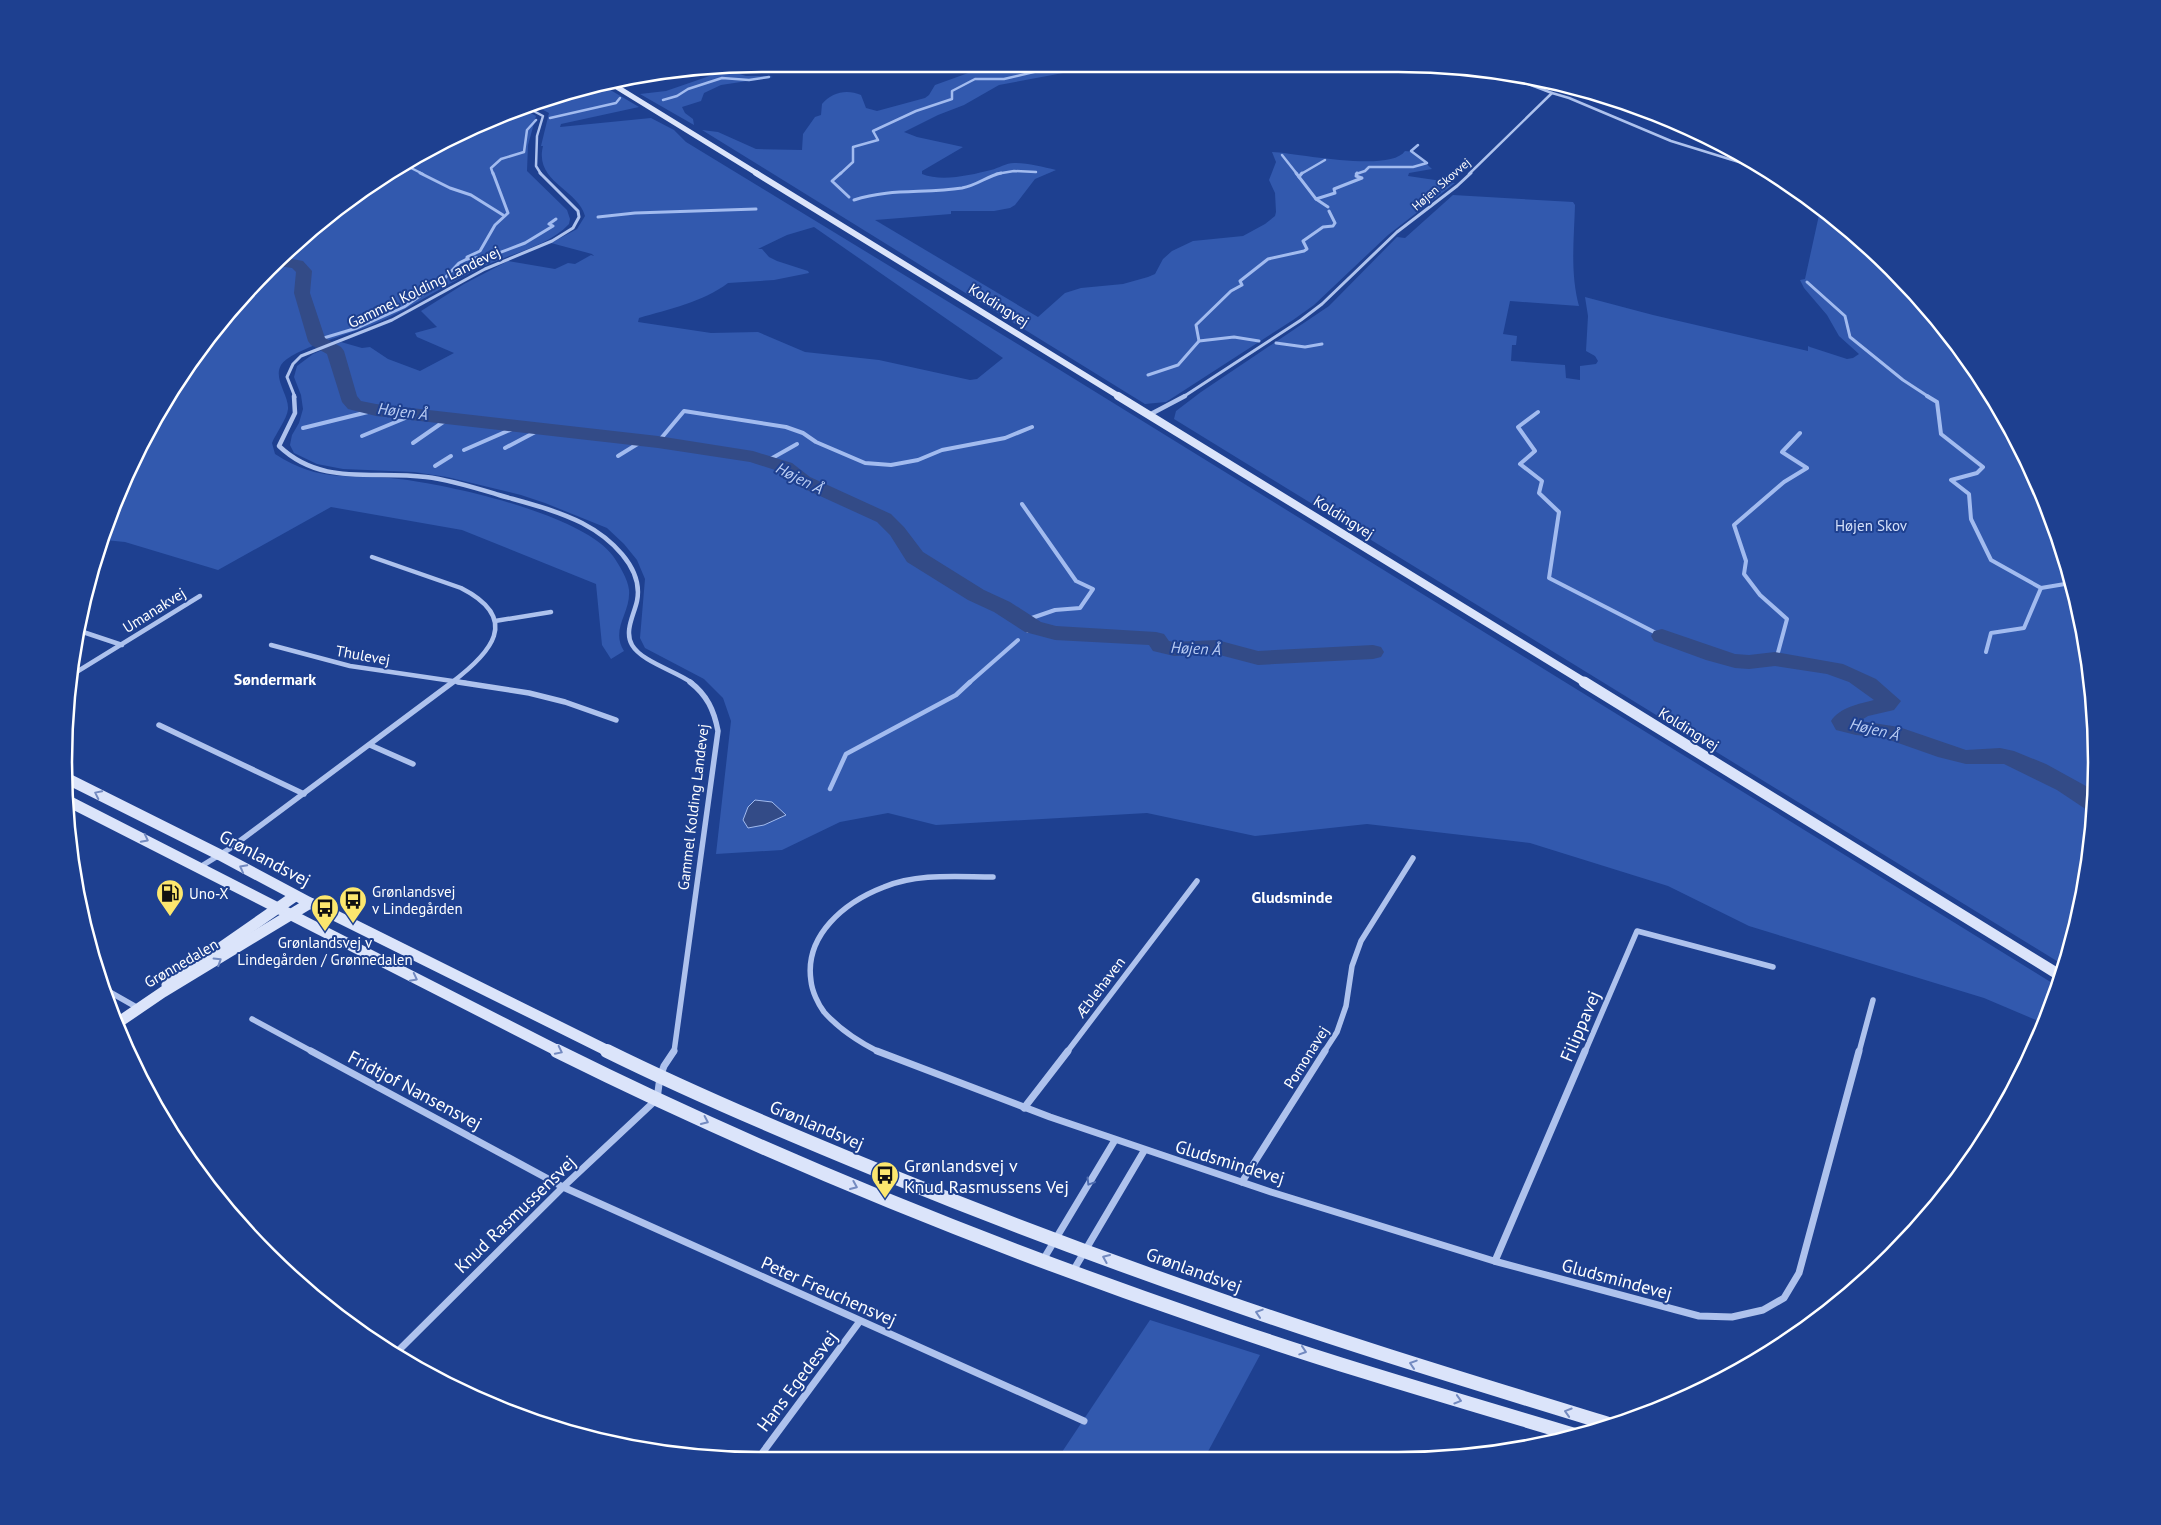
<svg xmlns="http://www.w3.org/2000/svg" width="2161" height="1525" viewBox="0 0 2161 1525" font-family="'PT Sans',sans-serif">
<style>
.green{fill:#3259ae;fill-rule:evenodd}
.water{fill:#334b87;stroke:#a2bbef}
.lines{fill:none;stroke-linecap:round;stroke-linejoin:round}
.stream-far3{stroke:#a2bbef;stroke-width:2.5}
.stream-far2{stroke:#a2bbef;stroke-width:3}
.stream-far1{stroke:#a2bbef;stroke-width:4}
.stream{stroke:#a2bbef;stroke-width:4.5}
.river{fill:#334b87;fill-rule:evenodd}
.street-far4{stroke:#aec2ed;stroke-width:2.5}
.street-far3{stroke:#aec2ed;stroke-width:3}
.street-far2{stroke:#aec2ed;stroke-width:4.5}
.street-far1{stroke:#aec2ed;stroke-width:5.5}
.street{stroke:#aec2ed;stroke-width:7}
.secondary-far4{stroke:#dbe4fa;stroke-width:5}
.secondary-far3{stroke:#dbe4fa;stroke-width:6}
.secondary-far2{stroke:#dbe4fa;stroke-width:8}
.secondary-far1{stroke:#dbe4fa;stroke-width:11}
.secondary{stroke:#dbe4fa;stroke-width:14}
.oneway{stroke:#738ac0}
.oneway2{stroke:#506eb1}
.labels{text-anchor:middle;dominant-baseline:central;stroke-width:4;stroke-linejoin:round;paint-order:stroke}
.far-street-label{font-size:12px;fill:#fff;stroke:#1e4090}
.street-label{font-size:15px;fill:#fff;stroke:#1e4090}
.park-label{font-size:15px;fill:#d4e0fa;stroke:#1e4090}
.poi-label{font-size:15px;fill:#fff;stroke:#1e4090;text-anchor:start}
.water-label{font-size:16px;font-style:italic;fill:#bacdf4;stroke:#1e4090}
.neighbourhood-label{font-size:16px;font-weight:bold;fill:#fff;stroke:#1e4090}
.near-street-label{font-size:18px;fill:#fff;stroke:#1e4090}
.near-poi-label{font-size:18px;fill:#fff;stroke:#1e4090;text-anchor:start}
.rim{fill:none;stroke:#fff;stroke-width:2.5}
</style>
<rect width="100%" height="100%" fill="#1e4090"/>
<!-- green -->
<g class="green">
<path d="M 1042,64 L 1081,64 L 1074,71 L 999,85 L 964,105 L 938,115 L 904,132 L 917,137 L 963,147 L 922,171 L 922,174 C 942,182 971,175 991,170 C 999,168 1006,163 1014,163 C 1027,163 1043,167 1056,170 L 1035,179 L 1015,205 L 1010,208 L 994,211 L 951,211 L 951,214 L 875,220 L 1038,317 L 1065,293 L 1081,288 L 1123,284 L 1148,277 L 1155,274 L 1163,259 L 1172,251 L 1193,241 L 1243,236 L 1265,224 L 1275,216 L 1276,212 L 1275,193 L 1269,180 L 1276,162 L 1272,152 C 1297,153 1390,173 1405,151 L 1414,152 L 1432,169 L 1409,173 L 1408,176 L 1455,183 L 1388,235 L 1314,305 L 1293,320 L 1166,402 L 1145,404 L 702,130 L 718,132 L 756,149 L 802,150 L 803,134 L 815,117 L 821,115 L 822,104 C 832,92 847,89 861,95 L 866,108 L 877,111 L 925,98 L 929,95 L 935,85 L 971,72 Z"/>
<path d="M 727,70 L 746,76 L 769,76 L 773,77 L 721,85 L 704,93 L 701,101 L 682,107 L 685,113 L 693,119 L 694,125 L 640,94 L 666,91 Z"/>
<path d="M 602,85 L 639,107 L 561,124 L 560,127 L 651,118 L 674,130 L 686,142 L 1047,362 L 2057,986 L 2043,1023 L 1984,998 L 1749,926 L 1668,886 L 1530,843 L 1367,824 L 1255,836 L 1147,813 L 936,825 L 888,813 L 840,822 L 782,850 L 716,854 L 731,721 L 723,698 L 704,679 L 645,648 L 640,638 L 645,579 L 637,560 L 624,544 L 607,528 L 545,503 L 521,495 L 447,477 L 414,472 L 343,469 L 317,464 L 294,453 L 290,445 L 292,435 L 299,423 L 303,409 L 301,395 L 294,377 L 297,366 L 313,354 L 341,342 L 362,348 L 370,347 L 388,359 L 420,371 L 454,353 L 417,337 L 415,333 L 437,327 L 421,311 L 464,284 L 508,261 L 555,269 L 568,263 L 575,264 L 591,255 L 594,256 L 592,254 L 551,243 L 577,229 L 585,216 C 578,189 534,182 543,146 L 541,146 L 549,113 L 532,104 L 581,88 ZM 814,227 L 1003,358 L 977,379 L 970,380 L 879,360 L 805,352 L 758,332 L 711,333 L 638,322 L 639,318 C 669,309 703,302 728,283 L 774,280 L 809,273 L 808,271 L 777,261 L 769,257 L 762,249 L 758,249 L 787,235 Z"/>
<path d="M 523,108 L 536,116 L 528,145 L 527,171 L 567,210 L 570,219 L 569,224 C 548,247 505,255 478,269 C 442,286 410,309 374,324 C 354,333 291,349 281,365 C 273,379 289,395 288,409 C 287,419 276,433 272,443 L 275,454 C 322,484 348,473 399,479 C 450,485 582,514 613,556 C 619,565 628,579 629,590 C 631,613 610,629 624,651 L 611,659 L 602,645 L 596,584 L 462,530 L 331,507 L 218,570 L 125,542 L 105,540 L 117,495 L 181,375 L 237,302 L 375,181 L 495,117 Z"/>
<path d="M 1453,195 L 1573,202 L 1575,205 C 1574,239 1570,273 1579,306 L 1510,301 L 1503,334 L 1517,336 L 1516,345 L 1512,345 L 1511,361 L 1565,365 L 1566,378 L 1580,380 L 1580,366 L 1596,364 L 1598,361 L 1595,356 L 1586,351 L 1588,316 L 1585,297 L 1653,315 L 1808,351 L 1808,346 L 1810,347 L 1847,359 L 1853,358 L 1859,354 L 1839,336 L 1827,315 L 1804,288 L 1800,280 L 1805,279 L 1821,206 L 1924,302 L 2003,413 L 2060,538 L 2091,671 L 2096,808 L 2074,943 L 2065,966 L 1174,419 L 1176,411 L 1201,392 L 1329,306 L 1397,237 L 1405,238 Z"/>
<path d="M 1150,1320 L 1260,1355 L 1205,1457 L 1058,1458 Z"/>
</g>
<!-- water -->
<path class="water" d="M 755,800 L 772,802 L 786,815 L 764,825 L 748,828 L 743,820 L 748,807 Z"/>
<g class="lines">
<!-- stream-far3 -->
<g class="stream-far3">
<path d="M 663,100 L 677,96 L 688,89 L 722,78 L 749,80 L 769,77"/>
<path d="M 550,118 L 616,103 L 620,98"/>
<path d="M 1282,155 L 1297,174"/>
<path d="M 405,165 L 423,174"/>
<path d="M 493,174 L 491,168 L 501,159 L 524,152 L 527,130 L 536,120"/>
<path d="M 840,174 L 853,162 L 853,147 L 878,140 L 873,131 L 916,111 L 952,99 L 952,91 L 975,79 L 1004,79 L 1055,67 L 1055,64"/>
<path d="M 996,174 L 1014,171 L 1036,172"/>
<path d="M 1301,174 L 1325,160"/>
<path d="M 1356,174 L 1365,171 L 1369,167 L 1413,167 L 1427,163 L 1411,151 L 1418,145"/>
</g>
<!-- stream-far2 -->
<g class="stream-far2">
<path d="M 420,173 L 450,188 L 471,195 L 503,215"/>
<path d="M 841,173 L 832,181 L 849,197"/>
<path d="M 1296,173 L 1316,199 L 1328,207"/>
<path d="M 1299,177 L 1302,173"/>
<path d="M 1316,199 L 1335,193 L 1334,189 L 1362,178 L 1356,176 L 1357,173"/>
<path d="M 854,200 C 890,188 925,194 962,188 C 978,185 987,176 1001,173"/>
<path d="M 598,217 L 635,213 L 756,209"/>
<path d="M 467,259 L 467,257 L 480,251 L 495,225 L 508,213 L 493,173"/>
<path d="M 1807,282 L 1845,316 L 1850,337 L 1903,380 L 1929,397"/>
<path d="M 317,340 L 357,328 L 404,307 L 443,280 L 459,263 L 467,259 L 491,256 L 525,243 L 553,226 L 549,224 L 556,219"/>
<path d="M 1199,341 L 1234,337 L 1259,341"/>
<path d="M 1276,343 L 1305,347 L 1322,344"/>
<path d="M 1148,375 L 1178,365 L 1199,341 L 1196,325 L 1231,291 L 1242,285 L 1240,281 L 1268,259 L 1304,251 L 1307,249 L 1303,241 L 1323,227 L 1333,226 L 1335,223 L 1329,211"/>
</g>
<!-- stream-far1 -->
<g class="stream-far1">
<path d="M 1927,396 L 1937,402 L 1941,434 L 1983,467 L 1977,473 L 1951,480 L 1969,494 L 1971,519 L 1991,560 L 2041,588 L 2024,628 L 1991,633 L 1986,652"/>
<path d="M 1538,412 L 1518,427 L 1535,451 L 1520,464 L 1542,481 L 1539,493 L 1559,512 L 1549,578 L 1662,636"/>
<path d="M 303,428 L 376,410"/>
<path d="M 362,436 L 415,414"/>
<path d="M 658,442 L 684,411 L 786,427 L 803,433 L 816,442 L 865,463 L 891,465 L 918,460 L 942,450 L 1005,438 L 1032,427"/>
<path d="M 413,443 L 449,418"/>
<path d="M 505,448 L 541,429"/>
<path d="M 464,450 L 519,426"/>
<path d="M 618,456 L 644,440"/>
<path d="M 767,461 L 797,444"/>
<path d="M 435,466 L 451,456"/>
<path d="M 1022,504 L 1076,581 L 1093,589 L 1080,608 L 1055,610 L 1023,621"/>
<path d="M 2041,588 L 2071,583"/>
<path d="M 1028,631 L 1033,627"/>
<path d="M 1776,660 L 1787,619 L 1760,595 L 1744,574 L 1746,561 L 1734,525 L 1784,482 L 1807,468 L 1782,452 L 1800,433"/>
<path d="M 969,683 L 1018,640"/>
</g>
<!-- stream -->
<path class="stream" d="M 830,789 L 846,754 L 956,695 L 970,682"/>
<!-- river -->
<g class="river">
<path d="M 287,258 L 303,261 L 312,271 L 310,293 L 325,338 L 341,347 L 344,351 L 357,396 L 361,401 L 376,404 L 658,436 L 753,451 L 792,463 L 810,477 L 891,514 L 904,527 L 923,552 L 984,590 L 1010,602 L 1041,622 L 1056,626 L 1156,632 L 1164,634 L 1169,641 L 1174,642 L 1217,640 L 1258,651 L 1373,645 L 1381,647 L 1384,652 L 1381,657 L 1373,659 L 1258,665 L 1216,654 L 1174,656 L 1153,651 L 1149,645 L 1055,640 L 1025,632 L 994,612 L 968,600 L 907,562 L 890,535 L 877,522 L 796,485 L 778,471 L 750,462 L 658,448 L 376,416 L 348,409 L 342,402 L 327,354 L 311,345 L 308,341 L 294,293 L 296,272 L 292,268 L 278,266 Z"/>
<path d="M 1662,629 L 1735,654 L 1749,655 L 1775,652 L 1843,664 L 1876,679 L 1901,701 L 1894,710 L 1868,716 L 1860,721 L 1899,727 L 1966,750 L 2000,748 L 2014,751 L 2046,764 L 2095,791 L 2095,812 L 2087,810 L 2057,790 L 2004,764 L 1966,764 L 1938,757 L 1884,738 L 1856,735 L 1836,730 L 1831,721 C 1840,707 1859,704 1874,700 L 1849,682 L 1827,674 L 1775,666 L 1749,669 L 1735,668 L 1706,660 L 1654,641 L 1651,636 L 1654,631 Z"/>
</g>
<!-- street-far4 -->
<g class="street-far4">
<path d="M 1502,74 L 1552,93"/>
<path d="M 1534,86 L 1552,82"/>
<path d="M 526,107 L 543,116 L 537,136 L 536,166 L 541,174"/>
<path d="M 1469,174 L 1552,93 L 1569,98 L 1671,141 L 1768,171"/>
</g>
<!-- street-far3 -->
<g class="street-far3">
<path d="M 295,397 L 287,377 L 293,364 L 301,356 L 392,320 L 485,269 L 552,241 L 573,228 L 579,217 L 578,211 L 540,173"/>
<path d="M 1183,397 L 1301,320 L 1322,304 L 1397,232 L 1457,186 L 1471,173"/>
</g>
<!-- street-far2 -->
<g class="street-far2">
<path d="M 294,396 L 295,413 L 279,446 C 322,487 373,470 426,477 C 451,480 476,488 499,495 C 527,503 556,510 582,523 C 609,537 644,567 637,601 C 634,615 624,631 632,645 C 642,662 676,671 692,683"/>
<path d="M 1149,415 L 1185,396"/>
<path d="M 372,557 L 461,588 C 522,619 491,653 451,683"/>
<path d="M 495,621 L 551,612"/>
<path d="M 80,631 L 122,645"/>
<path d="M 271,645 L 350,666 L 466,683"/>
<path d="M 70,676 L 200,596"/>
</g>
<!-- street-far1 -->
<g class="street-far1">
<path d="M 458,682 L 529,693 L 565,702 L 616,720"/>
<path d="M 159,725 L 304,794"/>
<path d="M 370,745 L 413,764"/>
<path d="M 200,867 L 229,849 L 453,682"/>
<path d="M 101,987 L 138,1008"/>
<path d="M 252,1019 L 313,1052"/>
<path d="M 674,1052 L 718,731 C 714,710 707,695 690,682"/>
<path d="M 879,1052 C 859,1042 840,1030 824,1012 C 818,1004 812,991 811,981 C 804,935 845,902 884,887 C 918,873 957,877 993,877"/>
<path d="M 1067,1052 L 1197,881"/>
<path d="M 1324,1052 L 1337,1032 L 1346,1006 L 1352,966 L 1361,941 L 1413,858"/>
<path d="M 1585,1052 L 1637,931 L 1773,967"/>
<path d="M 1859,1052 L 1873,1000"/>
</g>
<!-- street -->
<g class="street">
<path d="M 311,1051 L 563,1187 L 1084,1421"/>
<path d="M 877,1051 L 1050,1117 L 1271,1192 L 1494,1261 L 1699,1316 L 1732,1317 L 1763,1310 L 1784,1298 L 1799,1273 L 1859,1051"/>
<path d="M 1024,1108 L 1068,1051"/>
<path d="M 1242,1182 L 1325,1051"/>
<path d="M 1043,1260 L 1115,1140"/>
<path d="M 1495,1261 L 1585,1051"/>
<path d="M 1073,1271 L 1144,1151"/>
<path d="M 396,1353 L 563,1187 L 657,1099 L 660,1077 L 664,1066 L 674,1051"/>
<path d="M 757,1460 L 860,1321"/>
</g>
<!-- secondary-far4 -->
<path class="secondary-far4" d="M 612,84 L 758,174"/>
<!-- secondary-far3 -->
<path class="secondary-far3" d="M 756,173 L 1120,397"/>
<!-- secondary-far2 -->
<path class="secondary-far2" d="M 1118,396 L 1586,683"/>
<!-- secondary-far1 -->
<g class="secondary-far1">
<path d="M 1584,682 L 2061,976"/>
<path d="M 70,780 L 220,855 L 310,903 L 610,1052"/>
<path d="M 70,802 L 560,1052"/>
<path d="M 167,985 L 295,896"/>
<path d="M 116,1024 L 163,992 L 310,903"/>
</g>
<!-- secondary -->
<g class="secondary">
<path d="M 557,1051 C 766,1155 983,1243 1204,1319 C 1326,1362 1451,1398 1575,1435"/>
<path d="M 607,1051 C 698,1096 791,1135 884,1173 C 994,1218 1106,1260 1218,1299 C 1349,1345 1482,1385 1615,1426"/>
</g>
</g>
<!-- one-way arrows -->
<defs><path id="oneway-chevron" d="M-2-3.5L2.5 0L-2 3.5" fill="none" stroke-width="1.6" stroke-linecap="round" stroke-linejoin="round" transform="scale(1.25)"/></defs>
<g class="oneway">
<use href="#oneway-chevron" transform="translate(98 794) rotate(-154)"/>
<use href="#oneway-chevron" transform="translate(145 839) rotate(27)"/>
<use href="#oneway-chevron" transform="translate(243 868) rotate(-152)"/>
<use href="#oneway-chevron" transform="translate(218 961) rotate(-32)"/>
<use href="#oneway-chevron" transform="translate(414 978) rotate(27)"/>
<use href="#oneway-chevron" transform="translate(559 1051) rotate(26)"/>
<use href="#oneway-chevron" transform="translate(705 1121) rotate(25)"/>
<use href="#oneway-chevron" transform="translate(854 1186) rotate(23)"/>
<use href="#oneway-chevron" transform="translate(1106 1258) rotate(-157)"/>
<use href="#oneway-chevron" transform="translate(1259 1313) rotate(-162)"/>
<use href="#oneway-chevron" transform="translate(1303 1351) rotate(18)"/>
<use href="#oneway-chevron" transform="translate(1413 1364) rotate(-162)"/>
<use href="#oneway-chevron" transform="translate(1458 1400) rotate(17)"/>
<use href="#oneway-chevron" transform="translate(1568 1412) rotate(-163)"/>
</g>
<use class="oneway2" href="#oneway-chevron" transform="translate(1090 1182) rotate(121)"/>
<!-- icons -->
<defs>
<g id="fuel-pin" transform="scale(1.4375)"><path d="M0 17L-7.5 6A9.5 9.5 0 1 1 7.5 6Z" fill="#fce76e" stroke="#1e4090"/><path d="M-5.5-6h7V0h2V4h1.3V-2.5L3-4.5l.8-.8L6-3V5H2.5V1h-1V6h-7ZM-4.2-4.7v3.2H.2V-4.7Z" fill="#111"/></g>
<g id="bus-pin" transform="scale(1.4375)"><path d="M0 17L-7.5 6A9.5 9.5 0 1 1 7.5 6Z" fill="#fce76e" stroke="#1e4090"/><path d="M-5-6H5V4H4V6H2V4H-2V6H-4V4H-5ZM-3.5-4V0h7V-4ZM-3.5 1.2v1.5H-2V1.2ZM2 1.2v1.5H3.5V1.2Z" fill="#111"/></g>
</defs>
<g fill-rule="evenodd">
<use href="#fuel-pin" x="170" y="893"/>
<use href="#bus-pin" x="353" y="900"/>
<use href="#bus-pin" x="325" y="908"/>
<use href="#bus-pin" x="885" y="1175"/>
</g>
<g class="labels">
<!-- far-street labels -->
<g class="far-street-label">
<text transform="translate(1441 184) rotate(-41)">Højen Skovvej</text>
</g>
<!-- street labels -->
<g class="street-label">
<text transform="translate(424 287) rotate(-26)">Gammel Kolding Landevej</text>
<text transform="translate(999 305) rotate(32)">Koldingvej</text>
<text transform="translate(1344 517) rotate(32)">Koldingvej</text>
<text transform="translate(154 610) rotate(-32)">Umanakvej</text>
<text transform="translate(363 655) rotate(10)">Thulevej</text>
<text transform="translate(1689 729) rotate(32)">Koldingvej</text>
<text transform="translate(693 807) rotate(-83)">Gammel Kolding Landevej</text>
<text transform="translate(181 963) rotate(-30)">Grønnedalen</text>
<text transform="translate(1100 987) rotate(-53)">Æblehaven</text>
<text transform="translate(1306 1057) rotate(-58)">Pomonavej</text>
</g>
<!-- park labels -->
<g class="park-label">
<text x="1871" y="525">Højen Skov</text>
</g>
<!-- poi labels -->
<g class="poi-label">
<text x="372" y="891">Grønlandsvej<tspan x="372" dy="17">v Lindegården</tspan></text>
<text x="189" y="893">Uno-X</text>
<text x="325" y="942" text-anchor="middle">Grønlandsvej v<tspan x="325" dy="17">Lindegården / Grønnedalen</tspan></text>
</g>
<!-- water labels -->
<g class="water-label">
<text transform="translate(403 411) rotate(7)">Højen Å</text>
<text transform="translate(800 478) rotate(27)">Højen Å</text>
<text transform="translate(1196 648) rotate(3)">Højen Å</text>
<text transform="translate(1875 729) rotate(14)">Højen Å</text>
</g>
<!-- neighbourhood labels -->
<g class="neighbourhood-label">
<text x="275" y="679">Søndermark</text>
<text x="1292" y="897">Gludsminde</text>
</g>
<!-- near-street labels -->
<g class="near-street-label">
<text transform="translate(265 858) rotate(28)">Grønlandsvej</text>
<text transform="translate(1580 1026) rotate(-67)">Filippavej</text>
<text transform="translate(415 1090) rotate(28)">Fridtjof Nansensvej</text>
<text transform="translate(817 1125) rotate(23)">Grønlandsvej</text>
<text transform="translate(1230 1162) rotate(17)">Gludsmindevej</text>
<text transform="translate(515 1214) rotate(-44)">Knud Rasmussensvej</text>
<text transform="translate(1194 1270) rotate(20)">Grønlandsvej</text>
<text transform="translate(1617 1279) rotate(15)">Gludsmindevej</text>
<text transform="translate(829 1291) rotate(24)">Peter Freuchensvej</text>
<text transform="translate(797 1381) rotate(-53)">Hans Egedesvej</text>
</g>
<!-- near-poi labels -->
<g class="near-poi-label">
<text x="904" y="1165">Grønlandsvej v<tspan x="904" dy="21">Knud Rasmussens Vej</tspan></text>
</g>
</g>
<!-- crop -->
<path d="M0 0H2161V1525H0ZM762 72H1398A690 690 0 0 1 2088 762V762A690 690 0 0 1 1398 1452H762A690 690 0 0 1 72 762V762A690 690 0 0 1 762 72Z" fill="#1e4090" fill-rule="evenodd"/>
<path class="rim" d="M762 72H1398A690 690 0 0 1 2088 762V762A690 690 0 0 1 1398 1452H762A690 690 0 0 1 72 762V762A690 690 0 0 1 762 72Z"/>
</svg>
